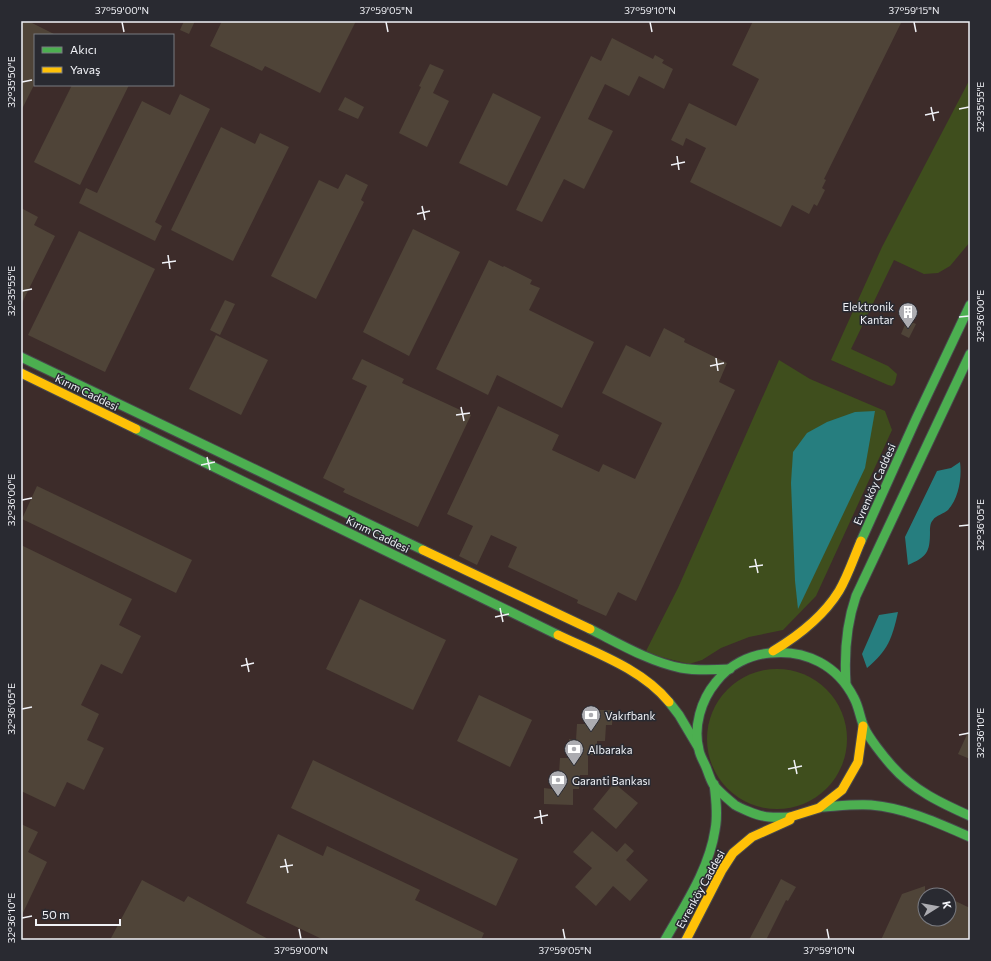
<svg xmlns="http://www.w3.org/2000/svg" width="991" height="961" viewBox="0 0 991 961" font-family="Commissioner,sans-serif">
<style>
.industrial{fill:#3d2c2a;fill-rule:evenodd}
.green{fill:#3f4e1d}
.water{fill:#267e7f}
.building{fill:#4f4438}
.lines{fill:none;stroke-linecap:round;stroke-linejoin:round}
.fast-casing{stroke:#48484c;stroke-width:11}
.slow-casing{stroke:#48484c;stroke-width:11}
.fast{stroke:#4caf50;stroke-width:9}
.slow{stroke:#ffc107;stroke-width:9}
.ticks{fill:none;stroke:#f1f2f7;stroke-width:1.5}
.labels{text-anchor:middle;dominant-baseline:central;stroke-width:3;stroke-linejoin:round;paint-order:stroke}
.poi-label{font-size:11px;fill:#f1f2f7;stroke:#292a31;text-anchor:start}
.street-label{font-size:11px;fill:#f1f2f7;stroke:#292a31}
.neatline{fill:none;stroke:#f1f2f7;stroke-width:1.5}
.ticks-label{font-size:10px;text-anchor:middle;fill:#f1f2f7}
</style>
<rect width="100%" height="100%" fill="#2b2b2f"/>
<!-- industrial -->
<path class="industrial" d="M 21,21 L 970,21 L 970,940 L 21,940 ZM 35,35 L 173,35 L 173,85 L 35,85 ZM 925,895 L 949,895 L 949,919 L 925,919 Z"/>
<!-- green -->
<g class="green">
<path d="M 970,79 L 970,242 L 950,266 L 938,273 L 924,274 L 894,260 L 851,349 L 888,366 L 897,374 L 895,383 L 892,386 L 888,385 L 831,360 L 882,247 Z"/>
<path d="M 779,360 L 810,379 L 885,411 L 892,430 L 816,596 L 783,630 L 749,637 L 721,648 L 702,660 L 689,664 L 645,653 L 678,588 Z"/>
<circle cx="777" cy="739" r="70"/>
</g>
<!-- water -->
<g class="water">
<path d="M 875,411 L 865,468 L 798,609 L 795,581 L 791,483 L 793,452 L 807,433 L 827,422 L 855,412 Z"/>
<path d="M 960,462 C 962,477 959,498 948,510 C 944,514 936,515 933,520 C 930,523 930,528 930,532 C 930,552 927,557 908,565 L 905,537 L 937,471 L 951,468 Z"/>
<path d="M 898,612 C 892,639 888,650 867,668 L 862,654 L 879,615 Z"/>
</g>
<!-- building -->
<g class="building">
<path d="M 21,21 L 28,21 L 56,35 L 35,35 L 35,83 L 21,111 Z"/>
<path d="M 184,21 L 195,21 L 189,34 L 180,30 Z"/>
<path d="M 222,21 L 356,21 L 320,93 L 265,66 L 262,71 L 210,46 Z"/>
<path d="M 753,21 L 902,21 L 824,179 L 826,180 L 822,188 L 825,190 L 817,206 L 814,204 L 809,214 L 792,205 L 781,227 L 690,182 L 706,148 L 686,138 L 683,146 L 671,140 L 689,103 L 736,126 L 759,79 L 732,65 Z"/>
<path d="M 612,38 L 653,59 L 655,55 L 664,60 L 662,63 L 673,69 L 664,89 L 639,76 L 629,96 L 605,84 L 588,119 L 613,131 L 584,189 L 564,179 L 542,222 L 516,210 L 591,56 L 601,61 Z"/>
<path d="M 430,64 L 444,70 L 433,93 L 449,101 L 427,147 L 399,133 L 421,87 L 419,86 Z"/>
<path d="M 72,85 L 129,85 L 80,185 L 34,162 Z"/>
<path d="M 493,93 L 541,117 L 507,186 L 459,163 Z"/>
<path d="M 180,94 L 210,109 L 155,222 L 162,226 L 155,241 L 79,203 L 86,188 L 97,193 L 142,101 L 170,115 Z"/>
<path d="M 345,97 L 364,107 L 358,119 L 338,110 Z"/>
<path d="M 221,127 L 255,144 L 260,133 L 289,147 L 233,261 L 171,230 Z"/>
<path d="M 346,174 L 368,185 L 361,200 L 364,202 L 316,299 L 271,276 L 319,180 L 338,189 Z"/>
<path d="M 21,208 L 38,217 L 34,225 L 55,236 L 21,305 Z"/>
<path d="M 413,229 L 460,252 L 409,356 L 363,332 Z"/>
<path d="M 79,231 L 155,269 L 105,372 L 28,335 Z"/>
<path d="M 489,260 L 503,267 L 504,266 L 532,280 L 530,284 L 540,288 L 529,310 L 594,342 L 562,408 L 497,375 L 488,395 L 436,369 Z"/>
<path d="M 225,300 L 235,304 L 220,335 L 210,330 Z"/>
<path d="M 907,320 L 916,324 L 909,338 L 901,334 Z"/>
<path d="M 664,328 L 685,339 L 684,342 L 727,363 L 719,382 L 735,390 L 636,601 L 618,592 L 606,616 L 577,603 L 578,600 L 508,567 L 517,547 L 491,535 L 477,565 L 459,556 L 473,526 L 447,514 L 498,406 L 559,435 L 552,450 L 599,472 L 603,464 L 635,479 L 662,423 L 602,393 L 626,345 L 650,357 Z"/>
<path d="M 216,335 L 268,360 L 241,415 L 189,389 Z"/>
<path d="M 362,359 L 404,379 L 402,383 L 471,415 L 418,527 L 343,492 L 345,489 L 323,478 L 367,386 L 352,379 Z"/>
<path d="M 37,486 L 192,560 L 176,593 L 22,519 Z"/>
<path d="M 21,545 L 132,599 L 119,625 L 141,636 L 122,674 L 101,664 L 81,705 L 99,714 L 87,740 L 104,748 L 84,790 L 67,782 L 55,807 L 21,791 Z"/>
<path d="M 360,599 L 446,640 L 413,710 L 326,669 Z"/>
<path d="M 479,695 L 532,720 L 510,767 L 457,741 Z"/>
<path d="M 585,710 L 613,710 L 612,725 L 606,725 L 605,741 L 597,741 L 597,755 L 588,755 L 588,775 L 580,775 L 579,789 L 573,789 L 573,805 L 544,804 L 544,788 L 552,789 L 552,774 L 559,774 L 560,758 L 569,758 L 569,739 L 576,740 L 577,724 L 585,724 Z"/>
<path d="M 970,728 L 970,759 L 958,754 Z"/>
<path d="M 313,760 L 518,859 L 496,906 L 291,808 Z"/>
<path d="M 614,783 L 638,803 L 616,829 L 593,809 Z"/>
<path d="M 21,824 L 38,832 L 28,852 L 47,862 L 21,917 Z"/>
<path d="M 592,831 L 617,852 L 625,843 L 634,851 L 626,860 L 648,880 L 630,901 L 613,886 L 596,906 L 575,887 L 592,868 L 573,852 Z"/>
<path d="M 278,834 L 323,856 L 327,846 L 420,890 L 415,900 L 484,933 L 481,940 L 324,940 L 246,903 Z"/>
<path d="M 781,879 L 796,887 L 788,901 L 786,900 L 766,940 L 749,940 Z"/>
<path d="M 142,880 L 184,902 L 188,896 L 270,940 L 110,940 Z"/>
<path d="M 925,886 L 925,919 L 949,919 L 949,898 L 970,908 L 970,940 L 881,940 L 902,894 Z"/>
</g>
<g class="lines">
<!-- fast casing -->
<g class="fast-casing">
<g id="fast">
<path d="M 21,357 L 423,550"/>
<path d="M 136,429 L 558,635"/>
<path d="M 861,541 L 916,419 L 970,305"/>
<path d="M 590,629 C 618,643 650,662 681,668 C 697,671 714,670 730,669"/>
<path d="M 846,684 C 844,653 846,625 856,596 L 970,354"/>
<path d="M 669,702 L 679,715 L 698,747"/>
<path d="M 822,807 C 838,806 855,804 871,805 C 906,808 938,823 970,837"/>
<path d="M 790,817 C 781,817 771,818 763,816 C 756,815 740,808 735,805 C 729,800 717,790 713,784 C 710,779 708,772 706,767 C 704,762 700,756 699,750 C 693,727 701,700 716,682 C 729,665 749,655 770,653 C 806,649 838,666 854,698 C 859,707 860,718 864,727 C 868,737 884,757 892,766 C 913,790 941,803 970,816"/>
<path d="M 665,940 C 684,906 709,870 715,830 C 718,815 716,799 714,784"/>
</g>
</g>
<!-- slow casing -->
<g class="slow-casing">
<g id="slow">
<path d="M 21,373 L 136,429"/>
<path d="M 423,550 L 590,629"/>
<path d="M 558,635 C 596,653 642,669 669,702"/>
<path d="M 773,651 C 798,636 823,617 839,591 C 848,576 854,557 861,541"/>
<path d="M 790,817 L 819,808 L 842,790 L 858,762 L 863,726"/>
<path d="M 686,940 L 722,870 L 733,853 L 752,837 L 790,820"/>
</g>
</g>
<!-- fast -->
<use href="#fast" class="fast"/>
<!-- slow -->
<use href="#slow" class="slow"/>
</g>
<!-- ticks -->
<path class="ticks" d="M 122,22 L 124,32M 386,22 L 388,32M 650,22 L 652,32M 914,22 L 916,32M 22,82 L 32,80M 931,107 L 934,121M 959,109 L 969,107M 925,115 L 939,112M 677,156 L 679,170M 671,165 L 685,162M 422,206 L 425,220M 417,214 L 430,211M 168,255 L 170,269M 162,263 L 176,261M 22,291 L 32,289M 959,317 L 969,316M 716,358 L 718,371M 710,366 L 724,363M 461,407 L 464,421M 456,415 L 470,413M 207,457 L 210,470M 201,465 L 215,462M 22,500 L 32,498M 959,526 L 969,525M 755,559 L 758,573M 749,567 L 763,565M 500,608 L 503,622M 495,617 L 509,614M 246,658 L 249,672M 241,666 L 254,663M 22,709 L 32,707M 959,735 L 969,733M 794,760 L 797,774M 788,769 L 802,766M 540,810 L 542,824M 534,818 L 548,815M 285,859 L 288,873M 280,867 L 293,865M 22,918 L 32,916M 299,929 L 301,939M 563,929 L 565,939M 827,929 L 829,939"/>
<!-- icons -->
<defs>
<g id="building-pin" transform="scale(1)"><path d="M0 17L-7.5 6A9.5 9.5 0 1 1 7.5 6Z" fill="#acacb1" stroke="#292a31"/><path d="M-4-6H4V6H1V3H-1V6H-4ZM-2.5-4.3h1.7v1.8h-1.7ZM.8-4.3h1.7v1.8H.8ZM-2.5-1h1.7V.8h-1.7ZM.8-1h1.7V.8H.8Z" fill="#fff"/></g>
<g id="bank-pin" transform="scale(1)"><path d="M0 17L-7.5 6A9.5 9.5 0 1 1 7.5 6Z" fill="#acacb1" stroke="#292a31"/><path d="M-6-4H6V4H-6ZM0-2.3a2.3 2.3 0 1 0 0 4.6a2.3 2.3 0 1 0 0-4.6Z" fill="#fff"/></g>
</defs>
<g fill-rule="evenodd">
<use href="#building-pin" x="908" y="312"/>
<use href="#bank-pin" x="591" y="715"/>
<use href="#bank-pin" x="574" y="749"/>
<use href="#bank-pin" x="558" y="780"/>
</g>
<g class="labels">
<!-- poi labels -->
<g class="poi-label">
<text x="894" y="306" text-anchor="end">Elektronik<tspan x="894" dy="13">Kantar</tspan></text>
<text x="605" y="715">Vakıfbank</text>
<text x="588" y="749">Albaraka</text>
<text x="572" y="780">Garanti Bankası</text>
</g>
<!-- street labels -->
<g class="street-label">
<text transform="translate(87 392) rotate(26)">Kırım Caddesi</text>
<text transform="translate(874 484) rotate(-66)">Evrenköy Caddesi</text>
<text transform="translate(378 534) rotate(26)">Kırım Caddesi</text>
<text transform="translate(700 889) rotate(-61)">Evrenköy Caddesi</text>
</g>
</g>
<!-- border -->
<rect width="991" height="961" fill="none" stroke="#292a31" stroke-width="44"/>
<!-- legend -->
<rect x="34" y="34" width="140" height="52" fill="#292a31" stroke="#797a80"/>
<rect x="42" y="47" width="20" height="6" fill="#4caf50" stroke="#797a80"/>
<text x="70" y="54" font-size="12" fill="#f1f2f7">Akıcı</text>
<rect x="42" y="67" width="20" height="6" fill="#ffc107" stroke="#797a80"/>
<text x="70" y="74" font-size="12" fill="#f1f2f7">Yavaş</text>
<!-- north arrow -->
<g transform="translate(937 907) rotate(79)"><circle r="19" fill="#292a31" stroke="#797a80"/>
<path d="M0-3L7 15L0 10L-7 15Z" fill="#acacb1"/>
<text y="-6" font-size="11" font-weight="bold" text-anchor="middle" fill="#f1f2f7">K</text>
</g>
<!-- scale -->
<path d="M36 919v6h84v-6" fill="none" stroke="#f1f2f7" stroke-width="2"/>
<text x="42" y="919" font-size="12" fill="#f1f2f7" stroke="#292a31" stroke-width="3" paint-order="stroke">50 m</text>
<rect x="22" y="22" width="947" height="917" class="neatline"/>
<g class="ticks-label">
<text x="122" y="14">37°59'00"N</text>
<text x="386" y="14">37°59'05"N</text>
<text x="650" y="14">37°59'10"N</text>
<text x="914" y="14">37°59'15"N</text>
<text transform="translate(11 82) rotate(-90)" y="4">32°35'50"E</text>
<text transform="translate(980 107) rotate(-90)" y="4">32°35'55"E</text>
<text transform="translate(11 291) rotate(-90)" y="4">32°35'55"E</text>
<text transform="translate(980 316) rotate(-90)" y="4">32°36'00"E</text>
<text transform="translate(11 500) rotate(-90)" y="4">32°36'00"E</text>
<text transform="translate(980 525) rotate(-90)" y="4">32°36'05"E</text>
<text transform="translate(11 709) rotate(-90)" y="4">32°36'05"E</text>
<text transform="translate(980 733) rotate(-90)" y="4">32°36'10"E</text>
<text transform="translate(11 918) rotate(-90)" y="4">32°36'10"E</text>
<text x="301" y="954">37°59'00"N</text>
<text x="565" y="954">37°59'05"N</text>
<text x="829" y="954">37°59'10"N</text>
</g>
</svg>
